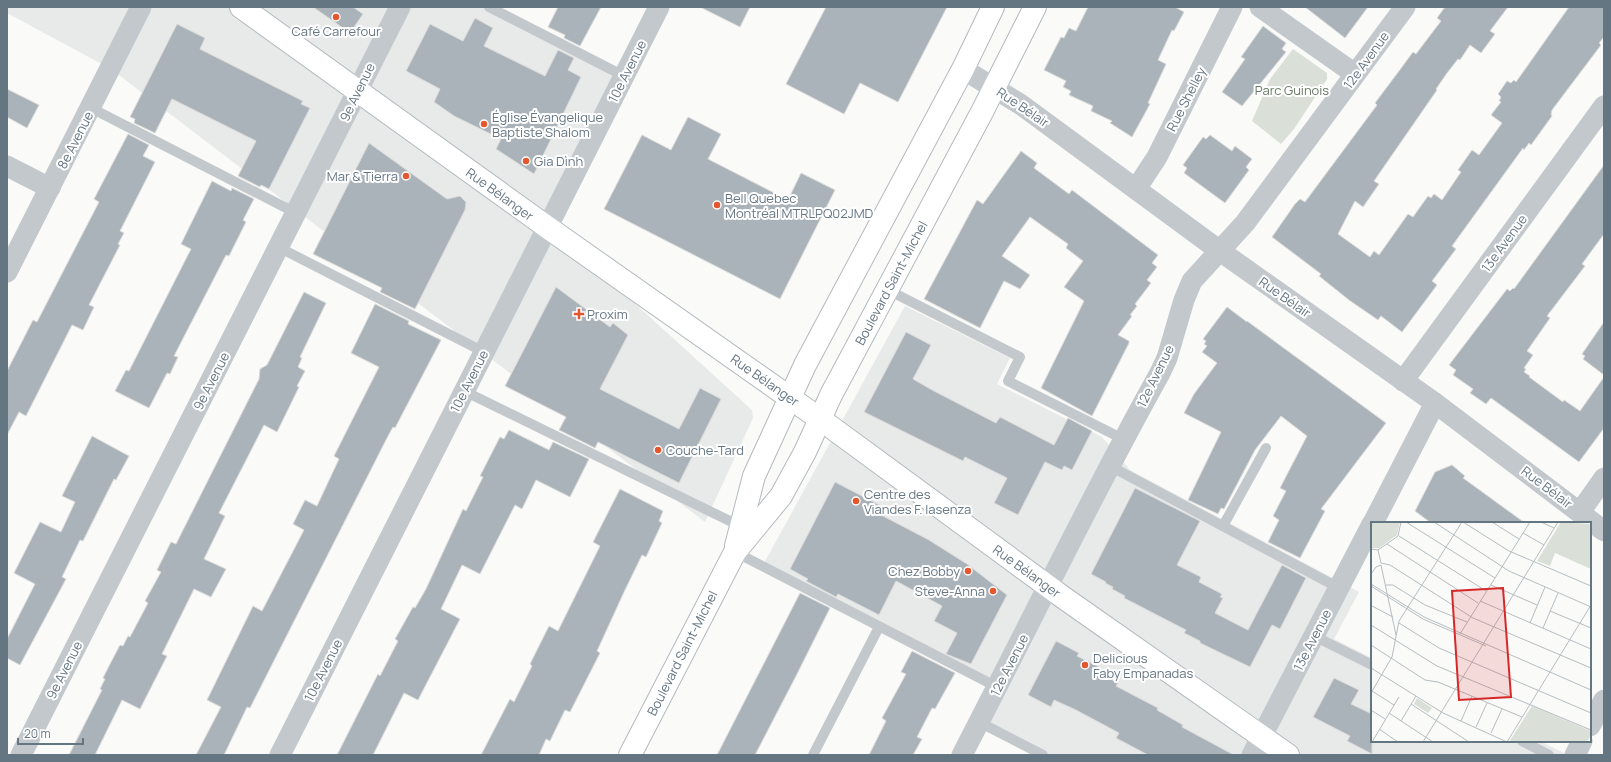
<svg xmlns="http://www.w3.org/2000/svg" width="1611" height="762" viewBox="0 0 1611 762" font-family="Manrope,sans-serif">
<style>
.built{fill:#e8e9e9}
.park{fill:#dadfd7}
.building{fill:#aab3b9;stroke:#dcdcda}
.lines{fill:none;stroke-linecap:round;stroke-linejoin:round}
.secondary-casing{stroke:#b3babf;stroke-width:24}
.lane{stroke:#c3c8cc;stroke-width:10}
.street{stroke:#c3c8cc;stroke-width:21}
.secondary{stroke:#fff;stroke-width:22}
.poi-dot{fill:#e4572e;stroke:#fff;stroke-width:1.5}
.labels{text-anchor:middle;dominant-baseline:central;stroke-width:4;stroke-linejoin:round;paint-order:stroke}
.poi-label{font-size:13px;fill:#657683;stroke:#fff;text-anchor:start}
.street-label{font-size:13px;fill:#657683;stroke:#fff}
.park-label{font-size:13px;fill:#687a64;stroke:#fff}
.inset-road{fill:none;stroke:#b5bdc2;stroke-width:1}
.view{fill:#d62828;fill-opacity:0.15;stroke:#d62828;stroke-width:2}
.inset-edge{fill:none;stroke:#657683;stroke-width:2}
</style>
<rect width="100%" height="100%" fill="#fafaf8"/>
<!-- built -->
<g class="built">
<path d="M 7,7 L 489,7 L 624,76 L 547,227 L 563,238 L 752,410 L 753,418 L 705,522 L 111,69 L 7,13 Z"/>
<path d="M 905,306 L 1010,358 L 997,384 L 1102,437 L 1130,470 L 1359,592 L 1334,639 L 1372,658 L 1372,741 L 1540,741 L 1568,755 L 1043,755 L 979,722 L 997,688 L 763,565 Z"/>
</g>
<!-- park -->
<path class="park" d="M 1293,49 L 1327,73 L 1327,79 L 1294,129 L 1281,144 L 1252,121 L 1270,79 Z"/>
<!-- building -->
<g class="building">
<path d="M 313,7 L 353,7 L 363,14 L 350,33 Z"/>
<path d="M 558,7 L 601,7 L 580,46 L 564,38 L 565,35 L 548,27 Z"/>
<path d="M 700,7 L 750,7 L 740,27 Z"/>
<path d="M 826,7 L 947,7 L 898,102 L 860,83 L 844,114 L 786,84 Z"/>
<path d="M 1088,7 L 1175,7 L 1184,12 L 1174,31 L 1172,30 L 1158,60 L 1166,64 L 1148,103 L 1150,104 L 1132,137 L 1110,123 L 1112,121 L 1091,111 L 1093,106 L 1069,95 L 1071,91 L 1063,87 L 1066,81 L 1044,70 L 1061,37 L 1064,38 L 1069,28 L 1076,31 Z"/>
<path d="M 1305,7 L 1368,7 L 1345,38 Z"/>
<path d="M 1445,7 L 1508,7 L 1490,31 L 1495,34 L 1481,53 L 1470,45 L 1460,60 L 1458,59 L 1447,73 L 1436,89 L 1437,90 L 1374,181 L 1379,184 L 1363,207 L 1355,201 L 1338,234 L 1370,257 L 1374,251 L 1379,255 L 1408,214 L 1413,217 L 1428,196 L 1431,198 L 1434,194 L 1442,200 L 1461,172 L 1458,170 L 1472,150 L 1479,155 L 1502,123 L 1491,115 L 1501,102 L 1499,101 L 1501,97 L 1498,94 L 1507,81 L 1511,83 L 1514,80 L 1516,82 L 1569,7 L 1604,7 L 1604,37 L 1599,43 L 1601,45 L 1552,110 L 1551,114 L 1552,116 L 1531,145 L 1529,143 L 1524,150 L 1523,148 L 1452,246 L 1456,249 L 1432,281 L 1437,285 L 1402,332 L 1381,316 L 1378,320 L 1349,300 L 1319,276 L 1321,274 L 1272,237 L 1295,204 L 1300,199 L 1305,202 L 1377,105 L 1375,103 L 1399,71 L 1413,52 L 1416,54 L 1441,21 L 1437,18 Z"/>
<path d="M 475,18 L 493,28 L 484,46 L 545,76 L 558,50 L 574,58 L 568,70 L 581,77 L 534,174 L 496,149 L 501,139 L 454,116 L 434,102 L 440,89 L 406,71 L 430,24 L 463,41 Z"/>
<path d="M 177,24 L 205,38 L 200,49 L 303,101 L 301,104 L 310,108 L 269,189 L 261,185 L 260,187 L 238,176 L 256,141 L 172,99 L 155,133 L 134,123 L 135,119 L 130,117 Z"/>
<path d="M 1263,26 L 1286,43 L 1282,49 L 1286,52 L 1242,106 L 1222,92 L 1245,59 L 1241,57 Z"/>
<path d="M 7,89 L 39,105 L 27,128 L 7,117 Z"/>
<path d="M 688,117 L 721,134 L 708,159 L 788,200 L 801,173 L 835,190 L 780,299 L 604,209 L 642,135 L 671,150 Z"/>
<path d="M 128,134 L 149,145 L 143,156 L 155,162 L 120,231 L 124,233 L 118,244 L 120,245 L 89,305 L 94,307 L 83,330 L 72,325 L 26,416 L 19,412 L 7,435 L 7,371 L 33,320 L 37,322 L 99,202 L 94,199 Z"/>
<path d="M 1210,135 L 1232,151 L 1235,146 L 1252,159 L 1246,167 L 1249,170 L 1225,203 L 1184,173 L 1187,168 L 1183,165 L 1203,137 L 1206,139 Z"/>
<path d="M 369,143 L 447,199 L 460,196 L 466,202 L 465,210 L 415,309 L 380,292 L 382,288 L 313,254 Z"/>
<path d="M 1021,151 L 1037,163 L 1034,168 L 1069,194 L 1072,190 L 1158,255 L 1152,263 L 1157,267 L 1147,280 L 1151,283 L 1135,304 L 1137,306 L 1130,315 L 1132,316 L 1118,335 L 1129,341 L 1129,343 L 1092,416 L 1041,388 L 1084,301 L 1064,287 L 1083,261 L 1066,248 L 1068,244 L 1030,217 L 1002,256 L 1030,275 L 1020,289 L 1004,281 L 980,328 L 924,299 L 977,200 L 983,204 Z"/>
<path d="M 1604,165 L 1604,234 L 1582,264 L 1585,266 L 1547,316 L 1550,318 L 1527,351 L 1533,355 L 1524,368 L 1526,369 L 1524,372 L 1530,376 L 1529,377 L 1563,402 L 1564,400 L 1580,411 L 1604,377 L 1604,428 L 1579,462 L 1491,398 L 1486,404 L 1470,393 L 1473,389 L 1453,375 L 1456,370 L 1449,365 L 1507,289 L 1510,291 L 1513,288 L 1514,289 Z"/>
<path d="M 212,181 L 231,191 L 232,188 L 254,199 L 243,220 L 246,222 L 229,256 L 226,255 L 174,356 L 178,357 L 170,374 L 167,373 L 149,408 L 115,391 L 126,370 L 129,371 L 191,249 L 181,244 Z"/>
<path d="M 556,287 L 610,327 L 613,323 L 628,335 L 600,389 L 679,429 L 700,388 L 721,399 L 679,483 L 598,442 L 595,448 L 559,430 L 566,417 L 505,386 Z"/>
<path d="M 304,292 L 326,303 L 300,357 L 302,358 L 298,367 L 305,371 L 297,386 L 299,387 L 277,432 L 264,425 L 219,513 L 225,516 L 204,559 L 226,569 L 211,597 L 194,589 L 162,654 L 167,656 L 140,709 L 122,700 L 95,755 L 69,755 L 102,690 L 100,689 L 105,679 L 103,678 L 109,666 L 120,645 L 123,646 L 128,636 L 130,637 L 148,603 L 145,601 L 161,572 L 157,570 L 171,542 L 176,544 L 259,379 L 260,369 L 267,365 Z"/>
<path d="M 375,304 L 409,321 L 408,324 L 441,340 L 395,428 L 393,427 L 388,436 L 250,708 L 247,707 L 224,755 L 196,755 L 221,707 L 207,700 L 253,606 L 262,611 L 304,530 L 293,524 L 305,500 L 317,506 L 339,459 L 334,456 L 379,367 L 351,353 Z"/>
<path d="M 1227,307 L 1247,322 L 1247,321 L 1386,423 L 1321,509 L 1325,511 L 1300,558 L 1268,542 L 1279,520 L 1273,516 L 1286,491 L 1280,488 L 1307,436 L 1281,416 L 1255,450 L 1224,509 L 1221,508 L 1218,514 L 1188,500 L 1221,432 L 1184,413 L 1194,394 L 1217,363 L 1202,352 L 1207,346 L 1204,344 L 1206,341 L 1203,339 Z"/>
<path d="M 1604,322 L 1604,375 L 1583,359 L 1585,356 L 1582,354 Z"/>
<path d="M 906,332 L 931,345 L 913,379 L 934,391 L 996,423 L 1000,417 L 1054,445 L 1068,418 L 1092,431 L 1072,470 L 1064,466 L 1062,470 L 1045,462 L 1018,515 L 994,503 L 1007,478 L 965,457 L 963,461 L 864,412 Z"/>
<path d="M 509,430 L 549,450 L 553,442 L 589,459 L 570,497 L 536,480 L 522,509 L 515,505 L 480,574 L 462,565 L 441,609 L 460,619 L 418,700 L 404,693 L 373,755 L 337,755 L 378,674 L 380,676 L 398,641 L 395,639 L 413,607 L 415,608 L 426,589 L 463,509 L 466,511 L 483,477 L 480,476 L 500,437 L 504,439 Z"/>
<path d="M 92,436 L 129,456 L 116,480 L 114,479 L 83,541 L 80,540 L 62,577 L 66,579 L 20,665 L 7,658 L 7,639 L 35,584 L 14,573 L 40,522 L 61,532 L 75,502 L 62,496 Z"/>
<path d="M 1452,465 L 1465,476 L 1463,478 L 1525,523 L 1431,523 L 1415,511 L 1435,472 Z"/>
<path d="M 835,482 L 887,509 L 883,516 L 929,540 L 967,564 L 1007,595 L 971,664 L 946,654 L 957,633 L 934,621 L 942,606 L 896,581 L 879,615 L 838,594 L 836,597 L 806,581 L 808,579 L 790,569 Z"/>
<path d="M 1135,488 L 1200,521 L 1177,565 L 1201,577 L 1199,582 L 1222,594 L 1220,597 L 1223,598 L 1215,613 L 1248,630 L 1282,565 L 1306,578 L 1280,629 L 1272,625 L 1250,667 L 1200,643 L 1200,641 L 1184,633 L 1186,630 L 1124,598 L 1125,596 L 1112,589 L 1113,587 L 1105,583 L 1106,582 L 1091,574 Z"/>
<path d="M 620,489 L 663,511 L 659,521 L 662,523 L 646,557 L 642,555 L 624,592 L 597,651 L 600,653 L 570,712 L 565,710 L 550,741 L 546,739 L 539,755 L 481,755 L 510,699 L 514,702 L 532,666 L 530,664 L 549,626 L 558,631 L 600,546 L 593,542 Z"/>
<path d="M 800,593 L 830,608 L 796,676 L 755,755 L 717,755 Z"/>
<path d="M 1056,641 L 1079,653 L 1077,656 L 1099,667 L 1096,671 L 1118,683 L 1116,686 L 1158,708 L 1157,710 L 1183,725 L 1182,727 L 1234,755 L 1148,755 L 1116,738 L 1119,733 L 1076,710 L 1054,700 L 1051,707 L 1028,695 Z"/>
<path d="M 912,651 L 955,673 L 935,709 L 932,708 L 917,737 L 922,739 L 913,755 L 869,755 L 886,721 L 882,718 L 906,674 L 901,672 Z"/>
<path d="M 1334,678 L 1359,690 L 1351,704 L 1372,714 L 1372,754 L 1347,741 L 1350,736 L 1313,717 Z"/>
</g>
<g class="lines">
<!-- secondary casing -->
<g class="secondary-casing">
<g id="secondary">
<path d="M 241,7 L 547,227 L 820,419 L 1064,598 L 1288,755"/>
<path d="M 736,546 L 754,476 L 805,365 L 963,69 L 993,7"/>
<path d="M 630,755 L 735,552 L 781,496 L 805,452 L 831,395 L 982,112 L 1035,7"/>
</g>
</g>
<!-- lane -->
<g class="lane">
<path d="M 489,7 L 624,76"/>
<path d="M 91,108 L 296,213"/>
<path d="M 278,247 L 484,352"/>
<path d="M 888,290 L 1020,357 L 1008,381 L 1123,439"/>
<path d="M 464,391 L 740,526"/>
<path d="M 1110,466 L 1339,588"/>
<path d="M 1223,526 L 1266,448"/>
<path d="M 735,552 L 997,687"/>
<path d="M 1314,636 L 1372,665"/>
<path d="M 979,722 L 1043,755"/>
<path d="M 1522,741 L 1549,755"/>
<path d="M 813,755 L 879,627"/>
</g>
<!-- street -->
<g class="street">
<path d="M 1260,7 L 1355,74"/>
<path d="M 963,69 L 1020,104 L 1220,251 L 1435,403 L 1604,531"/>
<path d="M 7,166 L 50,188"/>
<path d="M 1136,189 L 1157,157 L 1232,7"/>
<path d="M 7,272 L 141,7"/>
<path d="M 1403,381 L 1604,106"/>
<path d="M 1580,512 L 1604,478"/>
<path d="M 1373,523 L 1435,403"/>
<path d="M 1590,726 L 1604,700"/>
<path d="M 21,755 L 400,7"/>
<path d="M 280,755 L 659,7"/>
<path d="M 962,755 C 1028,628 1090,498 1160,373 L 1167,358 L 1184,300 L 1192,281 L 1245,223 L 1405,7"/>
<path d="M 1252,755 L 1372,524"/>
<path d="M 1575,755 L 1582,741"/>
</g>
<!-- secondary -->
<use href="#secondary" class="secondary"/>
</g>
<!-- markers -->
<g class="poi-dot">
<circle cx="336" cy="17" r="4"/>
<circle cx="484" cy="124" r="4"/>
<circle cx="526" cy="161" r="4"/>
<circle cx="406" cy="176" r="4"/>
<circle cx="717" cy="205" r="4"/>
<path d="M577 308h4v4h4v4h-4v4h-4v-4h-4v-4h4z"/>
<circle cx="658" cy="450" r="4"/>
<circle cx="856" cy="501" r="4"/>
<circle cx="968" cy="571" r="4"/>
<circle cx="993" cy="591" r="4"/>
<circle cx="1085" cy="665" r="4"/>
</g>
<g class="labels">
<!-- poi labels -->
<g class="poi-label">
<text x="336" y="31" text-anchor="middle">Café Carrefour</text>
<text x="492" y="117">Église Évangelique<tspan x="492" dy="15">Baptiste Shalom</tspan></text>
<text x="534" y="161">Gia Dình</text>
<text x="398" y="176" text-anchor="end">Mar &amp; Tierra</text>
<text x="725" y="198">Bell Quebec<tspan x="725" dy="15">Montréal MTRLPQ02JMD</tspan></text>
<text x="587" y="314">Proxim</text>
<text x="666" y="450">Couche-Tard</text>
<text x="864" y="494">Centre des<tspan x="864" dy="15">Viandes F. Iasenza</tspan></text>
<text x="960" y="571" text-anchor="end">Chez Bobby</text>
<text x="985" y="591" text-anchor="end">Steve-Anna</text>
<text x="1093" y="658">Delicious<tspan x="1093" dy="15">Faby Empanadas</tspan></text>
</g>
<!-- street labels -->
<g class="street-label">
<text transform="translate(1366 60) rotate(-54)">12e Avenue</text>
<text transform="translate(627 71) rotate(-63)">10e Avenue</text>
<text transform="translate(357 92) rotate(-64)">9e Avenue</text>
<text transform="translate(1186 99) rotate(-63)">Rue Shelley</text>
<text transform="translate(1023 107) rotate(34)">Rue Bélair</text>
<text transform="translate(75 140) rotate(-63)">8e Avenue</text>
<text transform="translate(500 194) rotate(36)">Rue Bélanger</text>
<text transform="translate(1504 243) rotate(-54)">13e Avenue</text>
<text transform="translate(891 283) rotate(-62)">Boulevard Saint-Michel</text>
<text transform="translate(1285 297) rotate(35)">Rue Bélair</text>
<text transform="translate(1155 376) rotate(-64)">12e Avenue</text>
<text transform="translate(765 380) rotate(35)">Rue Bélanger</text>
<text transform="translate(211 381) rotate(-63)">9e Avenue</text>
<text transform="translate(469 381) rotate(-63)">10e Avenue</text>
<text transform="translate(1547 487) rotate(37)">Rue Bélair</text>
<text transform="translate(1027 571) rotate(36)">Rue Bélanger</text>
<text transform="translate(1312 640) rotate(-63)">13e Avenue</text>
<text transform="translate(682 653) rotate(-63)">Boulevard Saint-Michel</text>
<text transform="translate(1009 665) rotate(-63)">12e Avenue</text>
<text transform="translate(64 670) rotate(-63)">9e Avenue</text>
<text transform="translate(323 670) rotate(-63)">10e Avenue</text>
</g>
<!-- park labels -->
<g class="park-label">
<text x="1292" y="90">Parc Guinois</text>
</g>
</g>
<!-- overview -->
<g transform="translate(1371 522)">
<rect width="220" height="220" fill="#fafaf8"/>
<path d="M 0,0 L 29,0 L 26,13 L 8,26 L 0,26 ZM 190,0 L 220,2 L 220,47 L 184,31 L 179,44 L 166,39 ZM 46,176 L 61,186 L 57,191 L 43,182 ZM 161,184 L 220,209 L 220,213 L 216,220 L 138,220 Z" fill="#dadfd7"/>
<path class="inset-road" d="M 35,0 L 124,56M 63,0 L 138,49 L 220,85M 92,0 L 138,29 L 220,64M 121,0 L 148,17M 170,0 L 183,6M 152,11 L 173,23M 28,14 L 115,69M 16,22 L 107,81M 0,27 L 7,28 L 27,14 L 30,0M 7,28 L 10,41 L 19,43 L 102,96 L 220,146M 0,52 L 5,45 L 10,43 L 25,113M 0,62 L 53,95 L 220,168M 15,63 L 22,63 L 54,83 L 96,100M 120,63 L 166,83M 0,64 L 52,97 L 115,124M 109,79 L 220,127M 1,84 L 22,95M 179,89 L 220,106M 28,101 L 68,126 L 220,191M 159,101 L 174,65M 0,103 L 66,144 L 220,208M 172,106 L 187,71M 89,112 L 159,0M 0,123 L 54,158 L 67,160 L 151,195M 0,146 L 72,191 L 136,220M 1,169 L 23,183M 0,171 L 21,135 L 28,99 L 91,0M 40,182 L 98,220M 0,188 L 14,197M 18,191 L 62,220M 30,199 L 45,174M 90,199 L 101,174M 105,205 L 116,181M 8,207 L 27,220M 120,211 L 131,187M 1,220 L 28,175M 52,220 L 187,0M 136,220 L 220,83"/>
<path class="view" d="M 132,66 L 140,175 L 88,178 L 81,69 Z"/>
<rect width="220" height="220" class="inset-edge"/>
</g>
<!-- border -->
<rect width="1611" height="762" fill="none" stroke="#657683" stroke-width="16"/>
<!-- scale -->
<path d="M18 738v6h65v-6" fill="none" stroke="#657683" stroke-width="2"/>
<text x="24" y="738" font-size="12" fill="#657683" stroke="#ffffff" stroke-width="3" paint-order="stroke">20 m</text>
</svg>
